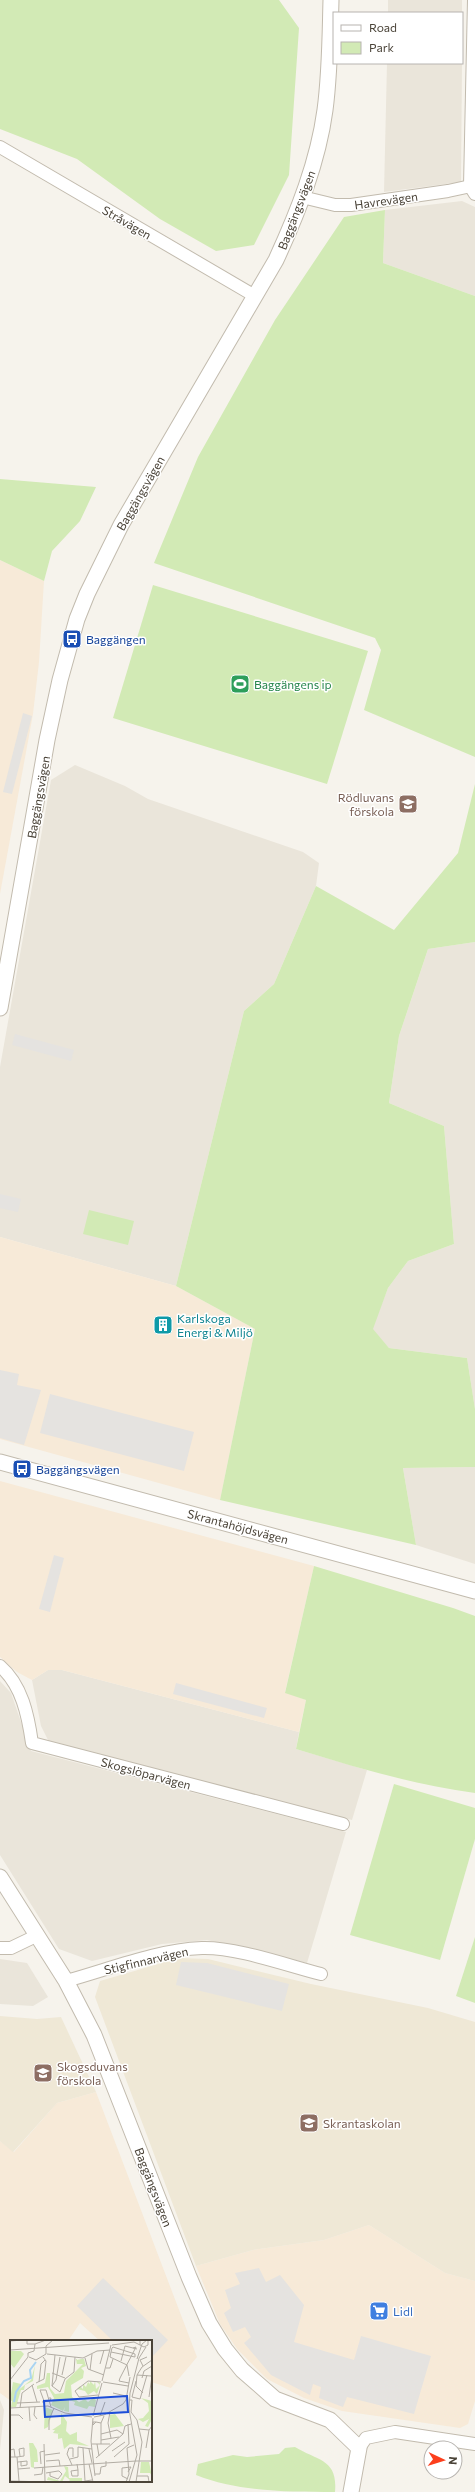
<svg xmlns="http://www.w3.org/2000/svg" width="475" height="2492" viewBox="0 0 475 2492" font-family="Commissioner,sans-serif">
<style>
.residential{fill:#eae5da}
.commercial{fill:#f7ead8}
.education{fill:#efe8d6}
.green{fill:#d2eab5}
.parking{fill:#e5e3e0}
.lines{fill:none;stroke-linecap:round;stroke-linejoin:round}
.minor-casing{stroke:#c2bbae;stroke-width:14}
.tertiary-casing{stroke:#c2bbae;stroke-width:17}
.minor{stroke:#fff;stroke-width:12}
.tertiary{stroke:#fff;stroke-width:15}
.labels{text-anchor:middle;dominant-baseline:central;stroke-width:3;stroke-linejoin:round;paint-order:stroke}
.street-label{font-size:12px;fill:#4b4439;stroke:#fff}
.transit-label{font-size:12px;fill:#164399;stroke:#fff;text-anchor:start}
.leisure-label{font-size:12px;fill:#27864d;stroke:#fff;text-anchor:start}
.education-label{font-size:12px;fill:#785e54;stroke:#fff;text-anchor:start}
.culture-label{font-size:12px;fill:#0d838f;stroke:#fff;text-anchor:start}
.shop-label{font-size:12px;fill:#366cbe;stroke:#fff;text-anchor:start}
.inset-river{fill:none;stroke:#a9d4f2;stroke-width:2}
.inset-road{fill:none;stroke:#b2ada4;stroke-width:1}
.view{fill:#1d4ed8;fill-opacity:0.15;stroke:#1d4ed8;stroke-width:2}
.inset-edge{fill:none;stroke:#4b4439;stroke-width:2}
</style>
<rect width="100%" height="100%" fill="#f6f3ec"/>
<!-- residential -->
<g class="residential">
<path d="M 388,0 L 462,0 L 462,40 L 462,13 L 388,13 Z"/>
<path d="M 387,63 L 462,63 L 461,182 L 384,192 Z"/>
<path d="M 462,201 L 475,207 L 475,296 L 383,263 L 385,210 Z"/>
<path d="M 75,765 L 125,786 L 148,799 L 303,852 L 319,863 L 316,886 L 274,984 L 244,1011 L 176,1286 L 0,1237 L 0,1067 L 51,780 Z"/>
<path d="M 475,942 L 475,1409 L 467,1358 L 389,1348 L 372,1329 L 388,1288 L 408,1261 L 454,1244 L 444,1126 L 389,1103 L 399,1036 L 428,949 Z"/>
<path d="M 475,1467 L 475,1564 L 416,1545 L 403,1468 Z"/>
<path d="M 48,1670 L 62,1670 L 299,1732 L 296,1749 L 367,1770 L 352,1820 L 50,1744 L 41,1726 L 32,1680 Z"/>
<path d="M 0,1681 L 11,1693 L 31,1751 L 346,1832 L 307,1963 L 207,1940 L 162,1944 L 92,1961 L 59,1949 L 0,1855 Z"/>
<path d="M 0,1959 L 27,1963 L 48,1997 L 33,2006 L 0,2004 Z"/>
<path d="M 0,2400 L 4,2410 L 0,2450 Z"/>
</g>
<!-- commercial -->
<g class="commercial">
<path d="M 0,560 L 44,581 L 39,662 L 33,714 L 0,894 Z"/>
<path d="M 0,1237 L 176,1286 L 255,1329 L 220,1500 L 0,1439 Z"/>
<path d="M 0,1481 L 314,1566 L 285,1692 L 306,1700 L 299,1732 L 62,1670 L 48,1670 L 32,1680 L 17,1672 L 0,1657 Z"/>
<path d="M 96,2092 L 197,2357 L 171,2388 L 151,2382 L 151,2341 L 100,2341 L 80,2323 L 68,2341 L 11,2341 L 11,2401 L 0,2393 L 0,2141 L 14,2152 L 57,2103 Z"/>
<path d="M 369,2225 L 445,2273 L 475,2281 L 475,2401 L 468,2424 L 460,2428 L 342,2411 L 304,2398 L 267,2379 L 237,2349 L 220,2324 L 196,2266 L 253,2250 L 324,2240 Z"/>
</g>
<!-- education -->
<g class="education">
<path d="M 179,1958 L 208,1959 L 311,1984 L 428,2008 L 475,2022 L 475,2281 L 445,2273 L 369,2225 L 324,2240 L 253,2250 L 196,2266 L 95,1997 L 100,1981 Z"/>
<path d="M 0,2016 L 37,2019 L 61,2017 L 96,2092 L 57,2103 L 13,2152 L 0,2141 Z"/>
</g>
<!-- green -->
<g class="green">
<path d="M 0,0 L 279,0 L 299,28 L 289,175 L 254,245 L 216,251 L 160,219 L 77,159 L 0,129 Z"/>
<path d="M 385,210 L 383,263 L 475,296 L 475,757 L 364,710 L 381,650 L 375,638 L 154,563 L 198,457 L 275,320 L 344,217 Z"/>
<path d="M 0,479 L 96,487 L 80,521 L 52,551 L 44,581 L 0,560 Z"/>
<path d="M 153,585 L 368,651 L 327,784 L 113,718 Z"/>
<path d="M 475,784 L 475,942 L 428,949 L 399,1036 L 389,1103 L 444,1126 L 454,1244 L 408,1261 L 388,1288 L 373,1329 L 389,1348 L 467,1358 L 475,1409 L 475,1467 L 403,1468 L 416,1545 L 220,1500 L 255,1329 L 176,1286 L 244,1011 L 274,984 L 316,886 L 394,930 L 458,853 Z"/>
<path d="M 89,1210 L 134,1221 L 128,1245 L 83,1234 Z"/>
<path d="M 314,1566 L 453,1608 L 475,1616 L 475,1793 C 414,1785 355,1767 296,1749 L 306,1700 L 285,1693 Z"/>
<path d="M 394,1784 L 475,1808 L 475,1839 L 440,1960 L 350,1935 Z"/>
<path d="M 475,1937 L 475,2003 L 456,1996 Z"/>
<path d="M 295,2447 C 318,2461 338,2459 335,2492 C 288,2492 239,2492 196,2475 L 198,2464 L 233,2455 L 247,2457 L 279,2454 L 285,2448 Z"/>
</g>
<!-- parking -->
<g class="parking">
<path d="M 23,713 L 32,716 L 12,794 L 3,792 Z"/>
<path d="M 15,1034 L 74,1050 L 71,1061 L 12,1045 Z"/>
<path d="M 0,1194 L 21,1199 L 18,1212 L 0,1208 Z"/>
<path d="M 0,1370 L 19,1374 L 17,1385 L 41,1390 L 24,1445 L 0,1438 Z"/>
<path d="M 50,1394 L 194,1432 L 184,1471 L 40,1433 Z"/>
<path d="M 54,1555 L 64,1558 L 50,1612 L 39,1609 Z"/>
<path d="M 176,1683 L 267,1708 L 264,1718 L 173,1694 Z"/>
<path d="M 181,1962 L 207,1963 L 289,1984 L 282,2011 L 176,1985 Z"/>
<path d="M 259,2268 L 266,2282 L 280,2275 L 304,2305 L 294,2342 L 354,2360 L 361,2336 L 431,2356 L 414,2414 L 347,2397 L 343,2407 L 319,2398 L 321,2387 L 313,2384 L 310,2395 L 271,2375 L 244,2343 L 251,2337 L 245,2327 L 233,2332 L 224,2313 L 231,2308 L 225,2290 L 240,2284 L 235,2273 Z"/>
<path d="M 103,2278 L 168,2340 L 151,2358 L 151,2341 L 113,2341 L 77,2306 Z"/>
</g>
<g class="lines">
<!-- minor casing -->
<g class="minor-casing">
<g id="minor">
<path d="M 474,0 L 470,186 L 475,194"/>
<path d="M 0,147 L 255,296"/>
<path d="M 302,197 L 335,205 L 351,205 L 448,191 L 475,185"/>
<path d="M 0,1666 C 22,1685 28,1715 32,1743 L 343,1824"/>
<path d="M 0,1948 L 11,1948 L 38,1935"/>
<path d="M 66,1981 C 110,1969 156,1950 202,1948 C 236,1947 286,1965 321,1974"/>
<path d="M 359,2448 L 366,2438 L 395,2432 L 475,2444"/>
</g>
</g>
<!-- tertiary casing -->
<g class="tertiary-casing">
<g id="tertiary">
<path d="M 0,1008 L 47,740 L 60,680 L 77,619 L 87,594 L 121,525 L 276,260 C 298,212 318,162 325,110 C 330,73 330,36 331,0"/>
<path d="M 0,1462 L 475,1591"/>
<path d="M 0,1877 L 66,1981 L 94,2035 L 189,2277 L 209,2323 L 225,2349 L 242,2370 L 275,2399 L 330,2420 L 359,2448 L 351,2492"/>
</g>
</g>
<!-- minor -->
<use href="#minor" class="minor"/>
<!-- tertiary -->
<use href="#tertiary" class="tertiary"/>
</g>
<!-- icons -->
<defs>
<g id="bus-square" transform="scale(1)"><rect x="-9" y="-9" width="18" height="18" rx="4" fill="#1a4fb4" stroke="#fff"/><path d="M-5-6H5V4H4V6H2V4H-2V6H-4V4H-5ZM-3.5-4V0h7V-4ZM-3.5 1.2v1.5H-2V1.2ZM2 1.2v1.5H3.5V1.2Z" fill="#fff"/></g>
<g id="stadium-square" transform="scale(1)"><rect x="-9" y="-9" width="18" height="18" rx="4" fill="#2e9e5b" stroke="#fff"/><path d="M0-5a6.5 5 0 1 0 0 10a6.5 5 0 1 0 0-10ZM-3.5-1.8h7v3.6h-7Z" fill="#fff"/></g>
<g id="school-square" transform="scale(1)"><rect x="-9" y="-9" width="18" height="18" rx="4" fill="#8d6e63" stroke="#fff"/><path d="M0-5L7-2L0 1L-7-2ZM-4 1L0 2.5L4 1V4Q0 6-4 4Z" fill="#fff"/></g>
<g id="building-square" transform="scale(1)"><rect x="-9" y="-9" width="18" height="18" rx="4" fill="#0f9aa8" stroke="#fff"/><path d="M-4-6H4V6H1V3H-1V6H-4ZM-2.5-4.3h1.7v1.8h-1.7ZM.8-4.3h1.7v1.8H.8ZM-2.5-1h1.7V.8h-1.7ZM.8-1h1.7V.8H.8Z" fill="#fff"/></g>
<g id="supermarket-square" transform="scale(1)"><rect x="-9" y="-9" width="18" height="18" rx="4" fill="#3f7fe0" stroke="#fff"/><path d="M-6-5.5h2.5l.6 2H6L4.5 2H-2.5L-4.4-4H-6ZM-1.5 3.2a1.3 1.3 0 1 0 .1 0ZM3 3.2a1.3 1.3 0 1 0 .1 0Z" fill="#fff"/></g>
</defs>
<g fill-rule="evenodd">
<use href="#bus-square" x="72" y="639"/>
<use href="#stadium-square" x="240" y="684"/>
<use href="#school-square" x="408" y="804"/>
<use href="#building-square" x="163" y="1325"/>
<use href="#bus-square" x="22" y="1469"/>
<use href="#school-square" x="43" y="2073"/>
<use href="#school-square" x="309" y="2123"/>
<use href="#supermarket-square" x="379" y="2311"/>
</g>
<g class="labels">
<!-- street labels -->
<g class="street-label">
<text transform="translate(386 200) rotate(-8)">Havrevägen</text>
<text transform="translate(296 210) rotate(-69)">Baggängsvägen</text>
<text transform="translate(127 222) rotate(30)">Stråvägen</text>
<text transform="translate(140 493) rotate(-60)">Baggängsvägen</text>
<text transform="translate(38 797) rotate(-80)">Baggängsvägen</text>
<text transform="translate(238 1526) rotate(15)">Skrantahöjdsvägen</text>
<text transform="translate(146 1773) rotate(15)">Skogslöparvägen</text>
<text transform="translate(146 1960) rotate(-13)">Stigfinnarvägen</text>
<text transform="translate(154 2187) rotate(69)">Baggängsvägen</text>
</g>
<!-- transit labels -->
<g class="transit-label">
<text x="86" y="639">Baggängen</text>
<text x="36" y="1469">Baggängsvägen</text>
</g>
<!-- leisure labels -->
<g class="leisure-label">
<text x="254" y="684">Baggängens ip</text>
</g>
<!-- education labels -->
<g class="education-label">
<text x="394" y="797" text-anchor="end">Rödluvans<tspan x="394" dy="14">förskola</tspan></text>
<text x="57" y="2066">Skogsduvans<tspan x="57" dy="14">förskola</tspan></text>
<text x="323" y="2123">Skrantaskolan</text>
</g>
<!-- culture labels -->
<g class="culture-label">
<text x="177" y="1318">Karlskoga<tspan x="177" dy="14">Energi &amp; Miljö</tspan></text>
</g>
<!-- shop labels -->
<g class="shop-label">
<text x="393" y="2311">Lidl</text>
</g>
</g>
<!-- overview -->
<g transform="translate(10 2340)">
<rect width="142" height="142" fill="#f6f3ec"/>
<path d="M 0,11 L 11,11 L 14,14 L 4,28 L 0,23 ZM 66,19 L 74,19 L 76,26 L 71,28 L 74,31 L 73,38 L 61,45 L 62,57 L 69,62 L 75,59 L 78,62 L 83,58 L 86,60 L 85,67 L 79,66 L 77,69 L 64,65 L 65,62 L 59,60 L 59,72 L 54,71 L 55,67 L 53,71 L 41,65 L 44,58 L 38,47 L 27,49 L 27,46 L 35,43 L 37,33 L 40,33 L 40,48 L 45,54 L 54,53 L 56,41 L 73,24 L 67,24 L 67,20 L 71,20 L 67,19 L 66,25 ZM 25,25 L 23,41 L 15,45 L 14,50 L 11,50 L 6,67 L 1,67 L 2,61 L 4,62 L 0,60 L 3,42 L 11,44 L 7,51 L 21,40 ZM 80,41 L 84,45 L 85,41 L 86,49 L 90,45 L 86,41 L 90,43 L 90,45 L 87,54 L 84,51 L 78,55 L 75,51 L 67,49 L 70,46 L 73,49 L 73,44 L 76,47 L 78,42 L 80,44 ZM 131,58 L 142,61 L 142,79 L 138,87 L 135,86 L 139,79 L 133,82 L 128,79 L 133,78 L 139,71 L 138,63 ZM 35,67 L 43,70 L 38,87 L 34,89 ZM 51,73 L 57,82 L 56,91 L 60,95 L 67,92 L 67,101 L 79,106 L 60,104 L 54,109 L 52,98 L 48,99 L 48,94 L 50,94 L 43,93 L 45,90 L 42,90 L 51,84 ZM 105,74 L 114,86 L 100,88 L 100,75 ZM 19,103 L 23,103 L 27,110 L 28,122 L 24,122 L 24,128 L 21,127 ZM 131,122 L 139,122 L 142,136 L 140,133 L 130,133 ZM 54,126 L 58,127 L 59,138 L 72,138 L 72,142 L 58,142 L 60,140 L 55,136 L 52,142 L 37,140 L 38,137 L 50,141 L 56,131 Z" fill="#d2eab5"/>
<path class="inset-river" d="M 4,62 L 6,52 L 14,41 L 21,38 L 20,30 L 26,22"/>
<path class="inset-road" d="M 17,0 L 17,4 L 25,4 L 36,0M 130,0 L 130,5 L 134,7 L 138,5 L 138,0M 0,1 L 13,0M 102,5 L 124,2 L 130,5M 0,10 L 99,3M 36,14 L 36,6 L 43,0M 37,14 L 73,18 L 87,11 L 100,10M 19,17 L 26,20 L 36,14M 50,17 L 46,40 L 42,46 L 50,52 L 55,39 L 64,32 L 65,17M 100,17 L 101,12 L 102,8 L 103,7 L 125,14 L 125,17 L 101,12M 100,17 L 117,25 L 119,36M 75,18 L 78,29 L 94,35M 127,19 L 132,4 L 137,0M 111,21 L 115,6 L 127,9M 90,24 L 94,10M 133,26 L 130,20 L 137,17M 96,28 L 100,28 L 103,19M 80,30 L 82,14M 42,33 L 55,38M 52,35 L 56,17M 127,35 L 141,36M 132,38 L 134,31 L 142,26M 0,40 L 18,17 L 18,13 L 24,11 L 25,4M 92,41 L 101,5M 126,41 L 122,57 L 130,59 L 137,35M 29,42 L 31,24 L 35,20M 93,42 L 118,46M 26,43 L 34,39 L 36,21 L 33,17M 119,43 L 109,41 L 110,38 L 126,7 L 123,8M 22,45 L 27,62M 42,46 L 45,15M 103,53 L 116,56M 133,53 L 126,46 L 127,35 L 132,27 L 142,20M 88,55 L 69,57 L 65,51 L 78,41 L 91,42M 139,57 L 142,36M 116,60 L 120,37M 119,60 L 122,60 L 121,72 L 127,80 L 132,102 L 126,142M 34,61 L 30,50 L 36,50 L 41,67M 32,62 L 40,61 L 41,58 L 39,58M 7,63 L 30,62M 19,67 L 20,81M 25,67 L 24,75 L 27,79M 0,68 L 38,66 L 55,73 L 82,77M 10,68 L 12,53 L 24,44M 100,72 L 98,83 L 101,98M 0,75 L 9,75 L 13,79M 83,76 L 92,43M 90,76 L 95,62M 84,77 L 94,75 L 113,64 L 116,60M 83,78 L 81,101 L 85,136M 86,82 L 83,85 L 83,82 L 86,82 L 91,83M 129,89 L 139,90 L 142,86M 39,90 L 39,80 L 44,68M 0,91 L 0,68M 91,94 L 107,90 L 113,94M 91,100 L 109,97M 34,104 L 35,141M 82,104 L 100,104M 87,104 L 89,116M 91,104 L 91,83 L 94,76M 73,108 L 75,141 L 82,140M 136,108 L 139,90M 79,109 L 82,123M 0,110 L 4,109 L 5,117M 102,111 L 115,102M 35,115 L 50,113M 0,117 L 7,117 L 14,116 L 14,108 L 9,109 L 10,116M 7,117 L 9,141M 104,117 L 119,104 L 118,84M 86,118 L 113,94 L 115,86 L 121,84M 60,119 L 68,117 L 68,107 L 82,109M 126,121 L 142,121M 8,122 L 17,121 L 17,125 L 11,126 L 11,121M 31,124 L 30,112 L 35,111M 67,124 L 68,130 L 68,136 L 62,136 L 61,131 L 68,130M 79,124 L 83,142M 62,125 L 57,114 L 59,108 L 63,108 L 63,117M 50,126 L 126,121M 24,128 L 50,126 L 49,120 L 36,121M 8,129 L 20,128M 36,133 L 48,131 L 49,131 L 52,134 L 48,139 L 40,136 L 40,132M 85,134 L 90,134 L 91,127 L 96,126 L 96,121M 24,135 L 32,134 L 33,127M 127,136 L 138,136 L 139,142M 118,139 L 112,136 L 112,128 L 121,127 L 118,132M 0,141 L 38,142M 116,142 L 119,134 L 117,108 L 124,105M 119,142 L 127,115 L 119,69 L 120,53 L 129,18 L 136,7"/>
<path class="view" d="M 117,56 L 118,72 L 35,77 L 34,61 Z"/>
<rect width="142" height="142" class="inset-edge"/>
</g>
<!-- legend -->
<rect x="333" y="12" width="130" height="52" fill="#ffffff" stroke="#b7b4b0"/>
<rect x="341" y="25" width="20" height="6" fill="#ffffff" stroke="#b7b4b0"/>
<text x="369" y="32" font-size="12" fill="#4b4439">Road</text>
<rect x="341" y="42" width="20" height="12" fill="#d2eab5" stroke="#b7b4b0"/>
<text x="369" y="52" font-size="12" fill="#4b4439">Park</text>
<!-- north arrow -->
<g transform="translate(443 2460) rotate(94)"><circle r="19" fill="#ffffff" stroke="#b7b4b0"/>
<path d="M0-3L7 15L0 10L-7 15Z" fill="#fc3f1d"/>
<text y="-6" font-size="11" font-weight="bold" text-anchor="middle" fill="#4b4439">N</text>
</g>
</svg>
